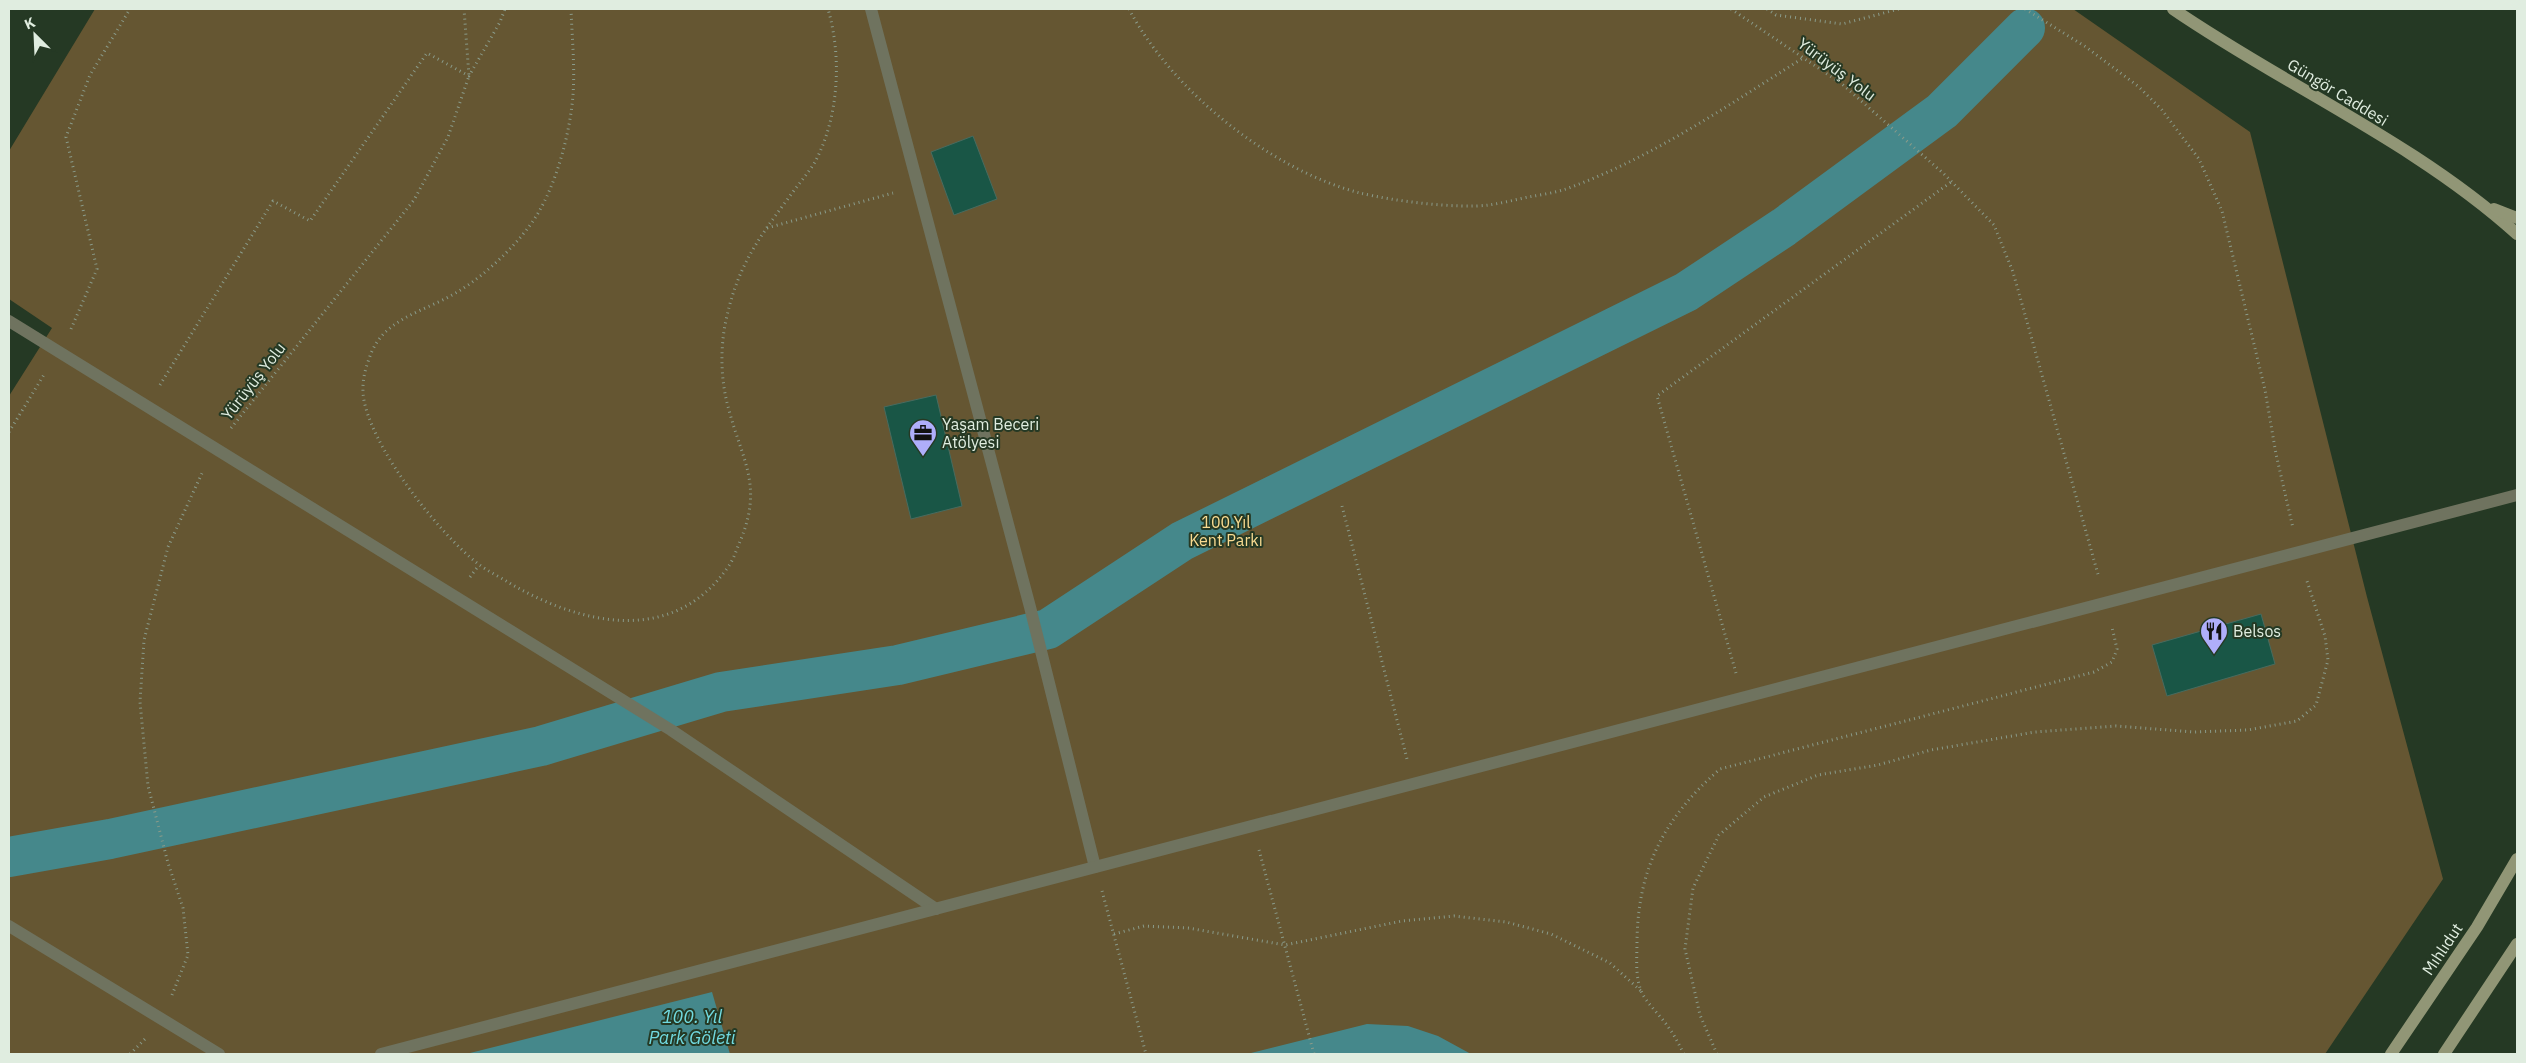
<svg xmlns="http://www.w3.org/2000/svg" width="2526" height="1063" viewBox="0 0 2526 1063" font-family="'IBM Plex Sans',sans-serif">
<style>
.green{fill:#655632}
.water{fill:#45888b}
.lines{fill:none;stroke-linecap:round;stroke-linejoin:round}
.canal{stroke:#45888b;stroke-width:40}
.building{fill:#195646;stroke:#486b5f}
.path{stroke:#8a9b8a;stroke-width:3;stroke-dasharray:1 4;stroke-linecap:butt}
.pedestrian{stroke:#6f735f;stroke-width:12}
.secondary{stroke:#919676;stroke-width:12}
.labels{text-anchor:middle;dominant-baseline:central;stroke-width:4;stroke-linejoin:round;paint-order:stroke}
.street-label{font-size:16px;fill:#e0ede0;stroke:#253924}
.poi-label{font-size:16px;fill:#e0ede0;stroke:#253924;text-anchor:start}
.park-label{font-size:16px;fill:#f9db91;stroke:#253924}
.water-label{font-size:18px;font-style:italic;fill:#71dae0;stroke:#253924}
</style>
<rect width="100%" height="100%" fill="#253924"/>
<!-- green -->
<path class="green" d="M 95,9 L 2073,9 L 2250,132 L 2367,597 L 2443,879 L 2325,1054 L 9,1054 L 9,396 L 52,328 L 9,299 L 9,151 Z"/>
<!-- water -->
<g class="water">
<path d="M 712,992 L 730,1054 L 466,1054 Z"/>
<path d="M 1367,1024 L 1408,1026 L 1438,1036 L 1471,1054 L 1247,1054 Z"/>
</g>
<g class="lines">
<!-- canal -->
<path class="canal" d="M 9,857 L 110,839 L 541,746 L 721,692 L 898,665 L 1048,629 L 1182,541 L 1686,292 L 1784,227 L 1942,111 L 2025,28"/>
</g>
<!-- building -->
<g class="building">
<path d="M 973,136 L 997,199 L 954,215 L 931,152 Z"/>
<path d="M 936,395 L 962,506 L 911,519 L 884,407 Z"/>
<path d="M 2261,614 L 2275,664 L 2167,696 L 2152,645 Z"/>
</g>
<g class="lines">
<!-- path -->
<g class="path">
<path d="M 571,9 C 572,37 575,67 573,95 C 570,133 557,182 537,215 C 520,242 487,274 459,291 C 426,312 382,317 369,359 C 363,375 361,389 365,405 C 377,454 438,532 477,563 C 487,571 500,577 511,584 C 582,625 673,646 728,567 C 734,559 737,548 741,539 C 763,485 742,460 729,410 C 721,383 720,352 725,325 C 736,270 755,243 787,200 C 796,187 807,175 815,162 C 839,117 842,57 828,9"/>
<path d="M 1129,9 C 1172,91 1271,170 1360,193 C 1393,201 1457,209 1489,205 C 1502,203 1515,200 1528,197 C 1540,195 1554,193 1566,189 C 1652,158 1727,106 1803,58"/>
<path d="M 1731,9 L 1842,84 L 1944,174 L 1994,225 L 2013,272 L 2099,578"/>
<path d="M 1767,9 L 1776,15 L 1842,24 L 1899,9"/>
<path d="M 2025,9 L 2086,47 L 2139,87 L 2162,110 L 2199,159 L 2222,211 L 2265,390 L 2276,454 L 2293,528"/>
<path d="M 767,228 L 893,193"/>
<path d="M 71,329 L 97,269 L 66,137 L 90,75 L 130,9"/>
<path d="M 160,385 L 273,201 L 310,221 L 427,53 L 469,76 L 500,22 L 505,9"/>
<path d="M 231,428 L 414,200 L 448,137 L 469,76 L 464,9"/>
<path d="M 9,432 L 45,373"/>
<path d="M 1342,506 L 1407,759"/>
<path d="M 470,577 L 479,565"/>
<path d="M 1736,673 L 1657,396 L 1951,182"/>
<path d="M 1259,850 L 1314,1054"/>
<path d="M 1102,891 L 1146,1054"/>
<path d="M 1114,934 L 1144,926 L 1188,928 L 1285,945 L 1402,921 L 1454,916 L 1506,922 L 1551,934 L 1610,963 L 1641,991"/>
<path d="M 172,995 L 188,955 L 183,908 L 168,863 L 148,786 L 140,702 L 144,640 L 168,547 L 203,471"/>
<path d="M 130,1054 L 145,1039"/>
<path d="M 1684,1054 C 1679,1045 1675,1036 1669,1028 C 1661,1016 1647,1004 1641,991 C 1635,975 1637,958 1637,941 C 1638,867 1665,817 1720,769 L 2094,672 L 2112,662 L 2117,649 L 2112,627"/>
<path d="M 1717,1054 L 1700,1015 L 1685,949 L 1693,888 L 1719,835 L 1764,797 L 1818,775 L 1878,765 L 1931,750 L 2035,732 L 2116,726 L 2194,732 L 2248,730 L 2297,721 L 2316,705 L 2328,660 L 2325,636 L 2306,578"/>
</g>
<!-- pedestrian -->
<g class="pedestrian">
<path d="M 871,9 L 1030,607 L 1095,867"/>
<path d="M 9,321 L 671,730 L 936,909"/>
<path d="M 9,926 L 219,1054"/>
<path d="M 381,1054 L 2517,495"/>
</g>
<!-- secondary -->
<g class="secondary">
<path d="M 2173,9 C 2285,86 2415,142 2517,234"/>
<path d="M 2494,209 L 2517,218"/>
<path d="M 2391,1054 L 2477,927 L 2517,859"/>
<path d="M 2444,1054 L 2517,944"/>
</g>
</g>
<!-- icons -->
<defs>
<g id="office-pin" transform="scale(1.4375)"><path d="M0 17L-7.5 6A9.5 9.5 0 1 1 7.5 6Z" fill="#afaefa" stroke="#253924"/><path d="M-6-3h4V-5.5h4V-3h4V5H-6ZM-1-4.5V-3h2v-1.5ZM-6 0V1H6V0Z" fill="#111"/></g>
<g id="restaurant-pin" transform="scale(1.4375)"><path d="M0 17L-7.5 6A9.5 9.5 0 1 1 7.5 6Z" fill="#afaefa" stroke="#253924"/><path d="M-5-6h1v4h1v-4h1v4h1v-4h1v5L-1.5 .5V6h-2V.5L-5-1ZM5-6V6H3V1.5H1.5Q1.5-4 5-6Z" fill="#111"/></g>
</defs>
<g fill-rule="evenodd">
<use href="#office-pin" x="923" y="433"/>
<use href="#restaurant-pin" x="2214" y="631"/>
</g>
<g class="labels">
<!-- street labels -->
<g class="street-label">
<text transform="translate(1837 69) rotate(37)">Yürüyüş Yolu</text>
<text transform="translate(2338 92) rotate(31)">Güngör Caddesi</text>
<text transform="translate(253 381) rotate(-52)">Yürüyüş Yolu</text>
<text transform="translate(2442 949) rotate(-56)">Mıhlıdut</text>
</g>
<!-- poi labels -->
<g class="poi-label">
<text x="942" y="424">Yaşam Beceri<tspan x="942" dy="18">Atölyesi</tspan></text>
<text x="2233" y="631">Belsos</text>
</g>
<!-- park labels -->
<g class="park-label">
<text x="1226" y="522">100.Yıl<tspan x="1226" dy="18">Kent Parkı</tspan></text>
</g>
<!-- water labels -->
<g class="water-label">
<text x="692" y="1016">100. Yıl<tspan x="692" dy="21">Park Göleti</tspan></text>
</g>
</g>
<!-- border -->
<rect width="2526" height="1063" fill="none" stroke="#e0ede0" stroke-width="20"/>
<!-- north arrow -->
<g transform="translate(35 35) rotate(336)" stroke="#253924" stroke-width="4" paint-order="stroke">
<path d="M0-4L9 19L0 12L-9 19Z" fill="#e0ede0"/>
<text y="-8" font-size="14" font-weight="bold" text-anchor="middle" fill="#e0ede0">K</text>
</g>
</svg>
